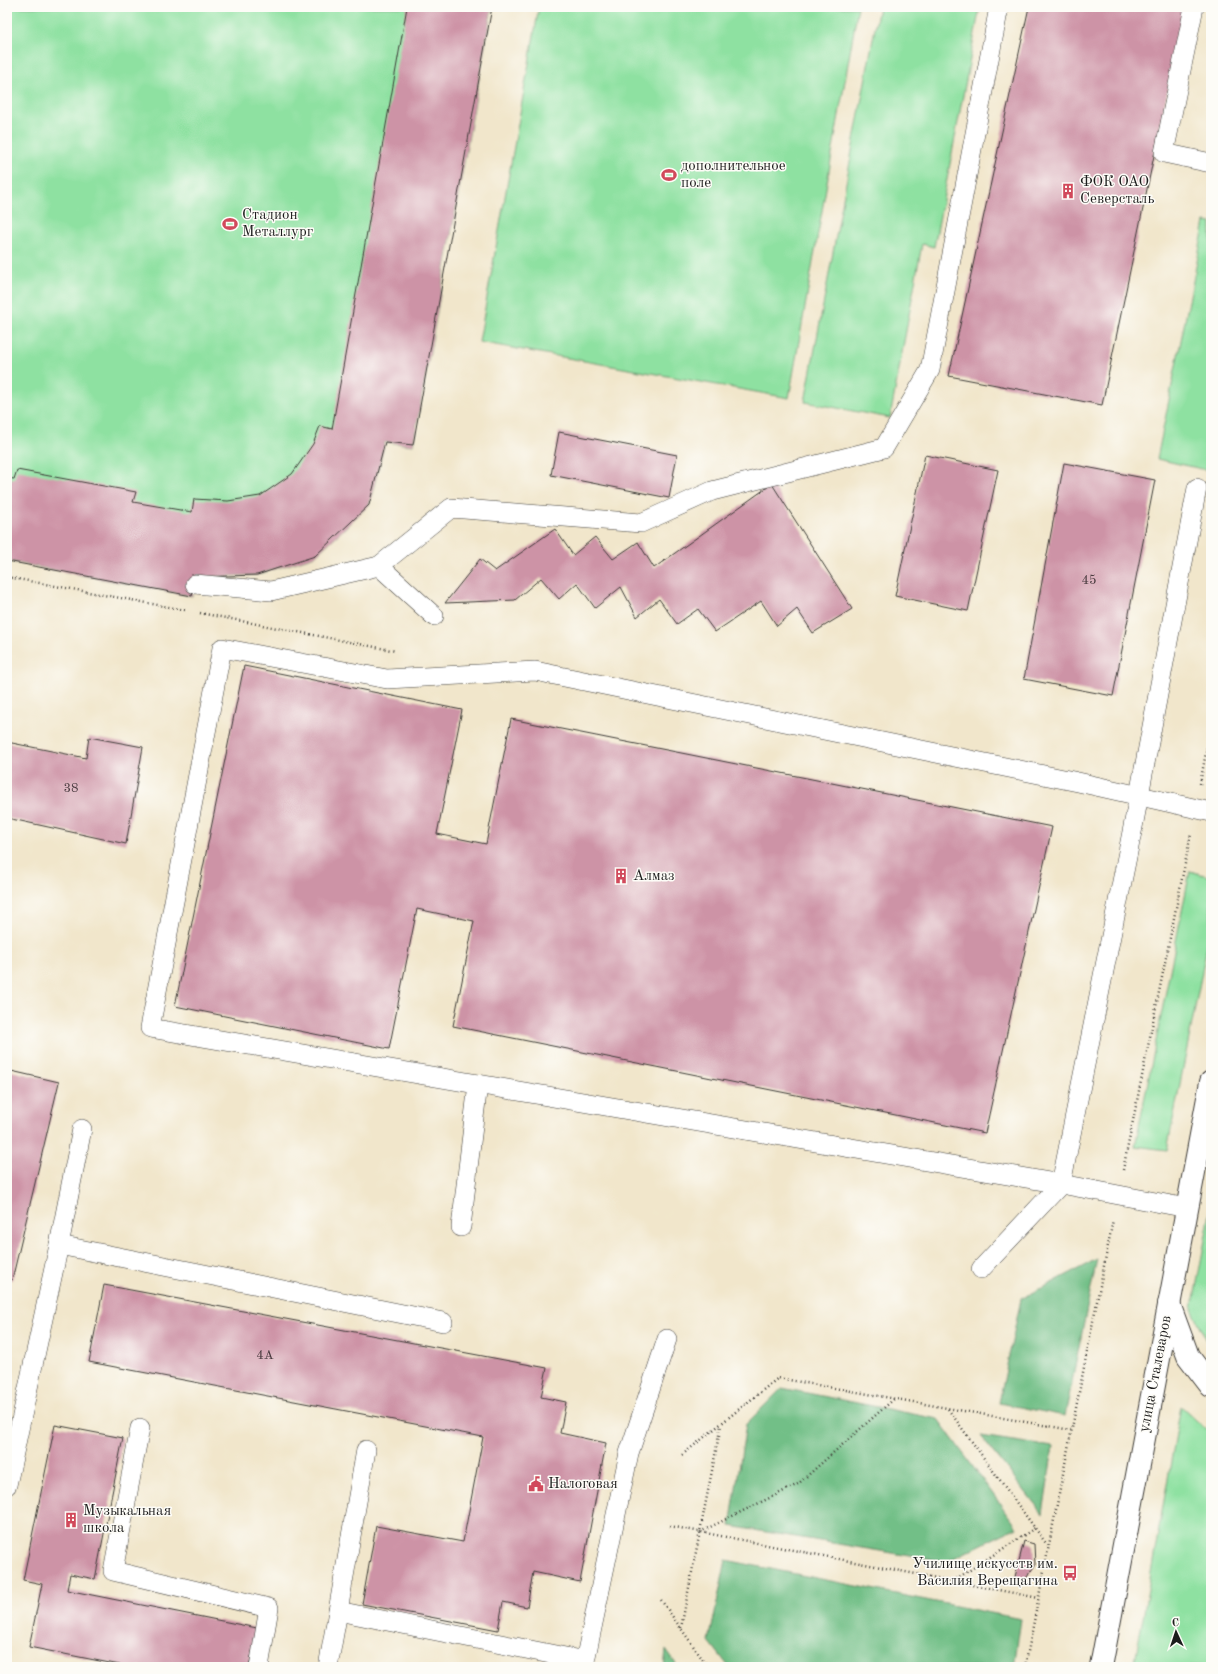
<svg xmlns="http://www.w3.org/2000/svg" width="1218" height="1674" viewBox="0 0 1218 1674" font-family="'Old Standard TT',serif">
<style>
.green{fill:#8ee1a1;stroke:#557e5e}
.forest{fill:#72bf87;stroke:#476e52}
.building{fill:#cd93a6}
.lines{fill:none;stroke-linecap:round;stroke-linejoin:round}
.service-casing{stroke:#3c3a36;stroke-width:20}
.primary-casing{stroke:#3c3a36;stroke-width:24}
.path{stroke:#3c3a36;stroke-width:2.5;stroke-dasharray:1 3;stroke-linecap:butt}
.service{stroke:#fff;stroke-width:19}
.primary{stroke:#fff;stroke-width:22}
.labels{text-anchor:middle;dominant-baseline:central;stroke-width:3;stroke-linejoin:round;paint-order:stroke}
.number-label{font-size:13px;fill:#483a3e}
.poi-label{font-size:15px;fill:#1c1c1c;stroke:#fdfcf7;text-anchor:start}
.street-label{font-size:15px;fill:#1c1c1c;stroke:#fdfcf7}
</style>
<rect width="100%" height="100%" fill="#fdfcf7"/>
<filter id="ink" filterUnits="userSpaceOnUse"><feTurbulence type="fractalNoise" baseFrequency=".025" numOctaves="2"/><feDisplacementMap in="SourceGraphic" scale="8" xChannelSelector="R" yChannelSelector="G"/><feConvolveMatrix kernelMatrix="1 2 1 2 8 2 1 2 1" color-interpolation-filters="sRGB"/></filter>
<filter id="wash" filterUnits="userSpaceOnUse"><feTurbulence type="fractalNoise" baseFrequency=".012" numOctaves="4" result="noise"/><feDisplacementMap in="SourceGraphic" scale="16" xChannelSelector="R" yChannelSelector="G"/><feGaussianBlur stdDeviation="0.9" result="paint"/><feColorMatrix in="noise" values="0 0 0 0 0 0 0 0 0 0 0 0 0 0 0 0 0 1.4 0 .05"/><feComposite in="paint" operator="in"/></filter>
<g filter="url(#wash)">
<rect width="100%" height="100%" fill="#f1e6cb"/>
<!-- green -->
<g class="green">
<path d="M 7,7 L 492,7 L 413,445 L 385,442 L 369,505 L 315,556 L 257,575 L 197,577 L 192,596 L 7,561 Z"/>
<path d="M 539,7 L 858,7 L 789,398 L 479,342 Z"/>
<path d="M 879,7 L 980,7 L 934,247 L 922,244 L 890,418 L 805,402 Z"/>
<path d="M 1205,222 L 1211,223 L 1211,471 L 1157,459 Z"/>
<path d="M 1190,871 L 1211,877 L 1211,926 L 1167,1150 L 1135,1146 Z"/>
<path d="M 1211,1208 L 1211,1348 L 1192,1309 Z"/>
<path d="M 1181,1406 L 1211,1434 L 1211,1667 L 1134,1667 Z"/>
</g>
<!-- forest -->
<g class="forest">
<path d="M 1097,1259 L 1065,1416 L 999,1403 L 1021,1299 Z"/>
<path d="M 782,1388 L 938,1419 L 1017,1527 L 946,1562 L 730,1526 L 746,1424 Z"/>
<path d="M 981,1436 L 1053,1447 L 1043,1514 Z"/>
<path d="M 726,1560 L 1021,1619 L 1014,1667 L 729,1667 L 709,1641 Z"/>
<path d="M 666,1650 L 678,1667 L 664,1667 Z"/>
</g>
<g id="blocks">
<!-- building -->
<g class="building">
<path d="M 407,7 L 492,7 L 413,445 L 385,442 L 369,505 L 315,556 L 257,575 L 197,577 L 192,596 L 7,561 L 7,478 L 14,479 L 17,470 L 136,492 L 133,502 L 192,512 L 194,499 L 228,501 L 260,496 L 292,474 L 313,444 L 320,426 L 332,429 Z"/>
<path d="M 1029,7 L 1185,7 L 1102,405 L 949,376 Z"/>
<path d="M 559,432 L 677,455 L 669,498 L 551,475 Z"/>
<path d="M 925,455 L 998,470 L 968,611 L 895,596 Z"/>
<path d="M 1064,463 L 1155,480 L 1113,696 L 1024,679 Z"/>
<path d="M 772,484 L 852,609 L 813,633 L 797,609 L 777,626 L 761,601 L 715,632 L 698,609 L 677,624 L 659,599 L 637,617 L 621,587 L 595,608 L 577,583 L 559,599 L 541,578 L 515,600 L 445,603 L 480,559 L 495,571 L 555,529 L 573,555 L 595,537 L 613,559 L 638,542 L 654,568 Z"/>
<path d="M 244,666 L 462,710 L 437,834 L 486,844 L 511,719 L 1052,827 L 985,1133 L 453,1026 L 474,921 L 417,909 L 389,1049 L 175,1006 Z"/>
<path d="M 89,737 L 143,747 L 126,844 L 7,818 L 7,742 L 86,758 Z"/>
<path d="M 7,1070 L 59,1082 L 12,1280 L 7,1279 Z"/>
<path d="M 104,1285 L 547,1368 L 541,1397 L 566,1402 L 560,1433 L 606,1443 L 580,1582 L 533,1572 L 527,1607 L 503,1602 L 498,1630 L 362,1604 L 376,1526 L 463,1542 L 483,1437 L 89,1362 Z"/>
<path d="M 55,1425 L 123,1438 L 95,1579 L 70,1574 L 67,1590 L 257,1628 L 249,1667 L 130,1667 L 29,1647 L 42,1584 L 23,1580 Z"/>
<path d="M 1024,1541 L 1034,1544 L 1035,1565 L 1023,1583 L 1014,1581 Z"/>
</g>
</g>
</g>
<g filter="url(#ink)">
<use href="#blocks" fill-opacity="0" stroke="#3c3a36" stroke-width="1"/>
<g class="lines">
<!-- service casing -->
<g class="service-casing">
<g id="service">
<path d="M 1194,7 L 1164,153 L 1211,163"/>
<path d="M 195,584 L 271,591 L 379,566"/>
<path d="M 434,616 L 379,566 L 451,508 L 641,523 L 712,491 L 884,448 L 930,370 L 999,7"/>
<path d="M 82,1129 L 59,1245 L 443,1322"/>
<path d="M 1187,1208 L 1061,1184 L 150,1028 L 222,648 L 387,679 L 535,671 L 1078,782 L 1211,812"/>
<path d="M 461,1227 L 478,1084"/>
<path d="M 981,1269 L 1061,1184 L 1133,827 L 1197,488"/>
<path d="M 140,1428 L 113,1571 L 269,1608 L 259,1667"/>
<path d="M 7,1485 L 59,1245"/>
<path d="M 338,1611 L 366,1450"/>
<path d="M 328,1667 L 338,1611 L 585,1661 L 629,1453 L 667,1339"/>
</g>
</g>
<!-- primary casing -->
<g class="primary-casing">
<g id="primary">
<path d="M 1169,1304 L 1188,1356 L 1211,1386"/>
<path d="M 1101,1667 L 1211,1082"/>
</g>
</g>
<!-- path -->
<g class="path">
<path d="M 7,577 L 185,610"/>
<path d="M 200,613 L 396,651"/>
<path d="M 1200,784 L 1211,726"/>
<path d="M 1123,1170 L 1191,834"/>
<path d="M 948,1409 L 1048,1546"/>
<path d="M 682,1455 L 778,1378 L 1071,1430"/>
<path d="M 670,1526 L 1039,1598"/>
<path d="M 700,1532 L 798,1484 L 894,1399"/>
<path d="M 953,1581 L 1035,1528"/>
<path d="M 661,1600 L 708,1667"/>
<path d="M 681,1628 L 721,1425"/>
<path d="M 1025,1667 L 1113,1220"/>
</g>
<!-- service -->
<use href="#service" class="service"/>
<!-- primary -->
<use href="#primary" class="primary"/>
</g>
</g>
<!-- icons -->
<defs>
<g id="stadium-bare" transform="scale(1.2)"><path d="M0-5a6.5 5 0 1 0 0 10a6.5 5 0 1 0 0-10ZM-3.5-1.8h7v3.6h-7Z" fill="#d1495b" stroke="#fdfcf7" stroke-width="2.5" paint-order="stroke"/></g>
<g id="building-bare" transform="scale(1.2)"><path d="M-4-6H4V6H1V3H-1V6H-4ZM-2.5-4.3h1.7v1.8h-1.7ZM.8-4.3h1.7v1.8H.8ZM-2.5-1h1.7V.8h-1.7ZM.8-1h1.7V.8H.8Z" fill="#d1495b" stroke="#fdfcf7" stroke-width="2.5" paint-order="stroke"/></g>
<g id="civic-bare" transform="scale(1.2)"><path d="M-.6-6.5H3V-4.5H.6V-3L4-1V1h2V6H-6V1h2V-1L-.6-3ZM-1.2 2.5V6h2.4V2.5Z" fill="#d1495b" stroke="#fdfcf7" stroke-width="2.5" paint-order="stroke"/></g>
<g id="bus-bare" transform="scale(1.2)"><path d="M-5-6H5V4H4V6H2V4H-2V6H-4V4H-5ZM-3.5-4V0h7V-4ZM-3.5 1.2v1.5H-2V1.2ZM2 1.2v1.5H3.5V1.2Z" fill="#d1495b" stroke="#fdfcf7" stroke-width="2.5" paint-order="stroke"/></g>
</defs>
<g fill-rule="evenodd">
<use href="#stadium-bare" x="669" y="175"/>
<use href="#building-bare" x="1068" y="191"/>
<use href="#stadium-bare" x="230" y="224"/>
<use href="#building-bare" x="621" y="876"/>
<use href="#civic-bare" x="536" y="1484"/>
<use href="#building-bare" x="71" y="1520"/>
<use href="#bus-bare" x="1070" y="1573"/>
</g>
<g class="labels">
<!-- number labels -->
<g class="number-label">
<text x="1089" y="580">45</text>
<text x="71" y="788">38</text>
<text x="265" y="1355">4А</text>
</g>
<!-- poi labels -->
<g class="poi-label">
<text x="681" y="166">дополнительное<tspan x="681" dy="17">поле</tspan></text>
<text x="1080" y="182">ФОК ОАО<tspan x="1080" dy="17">Северсталь</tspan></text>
<text x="242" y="215">Стадион<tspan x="242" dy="17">Металлург</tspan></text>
<text x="633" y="876">Алмаз</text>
<text x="548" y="1484">Налоговая</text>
<text x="83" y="1511">Музыкальная<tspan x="83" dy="17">школа</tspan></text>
<text x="1058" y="1564" text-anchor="end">Училище искусств им.<tspan x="1058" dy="17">Василия Верещагина</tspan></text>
</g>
<!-- street labels -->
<g class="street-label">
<text transform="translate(1156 1374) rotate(-79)">улица Сталеваров</text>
</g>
</g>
<!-- margin -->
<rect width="1218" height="1674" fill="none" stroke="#fdfcf7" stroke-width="24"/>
<!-- north arrow -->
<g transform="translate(1176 1632) rotate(357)" stroke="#fdfcf7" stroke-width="3" paint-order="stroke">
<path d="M0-3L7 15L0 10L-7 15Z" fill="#1c1c1c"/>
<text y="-6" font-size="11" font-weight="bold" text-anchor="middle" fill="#1c1c1c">С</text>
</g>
</svg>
